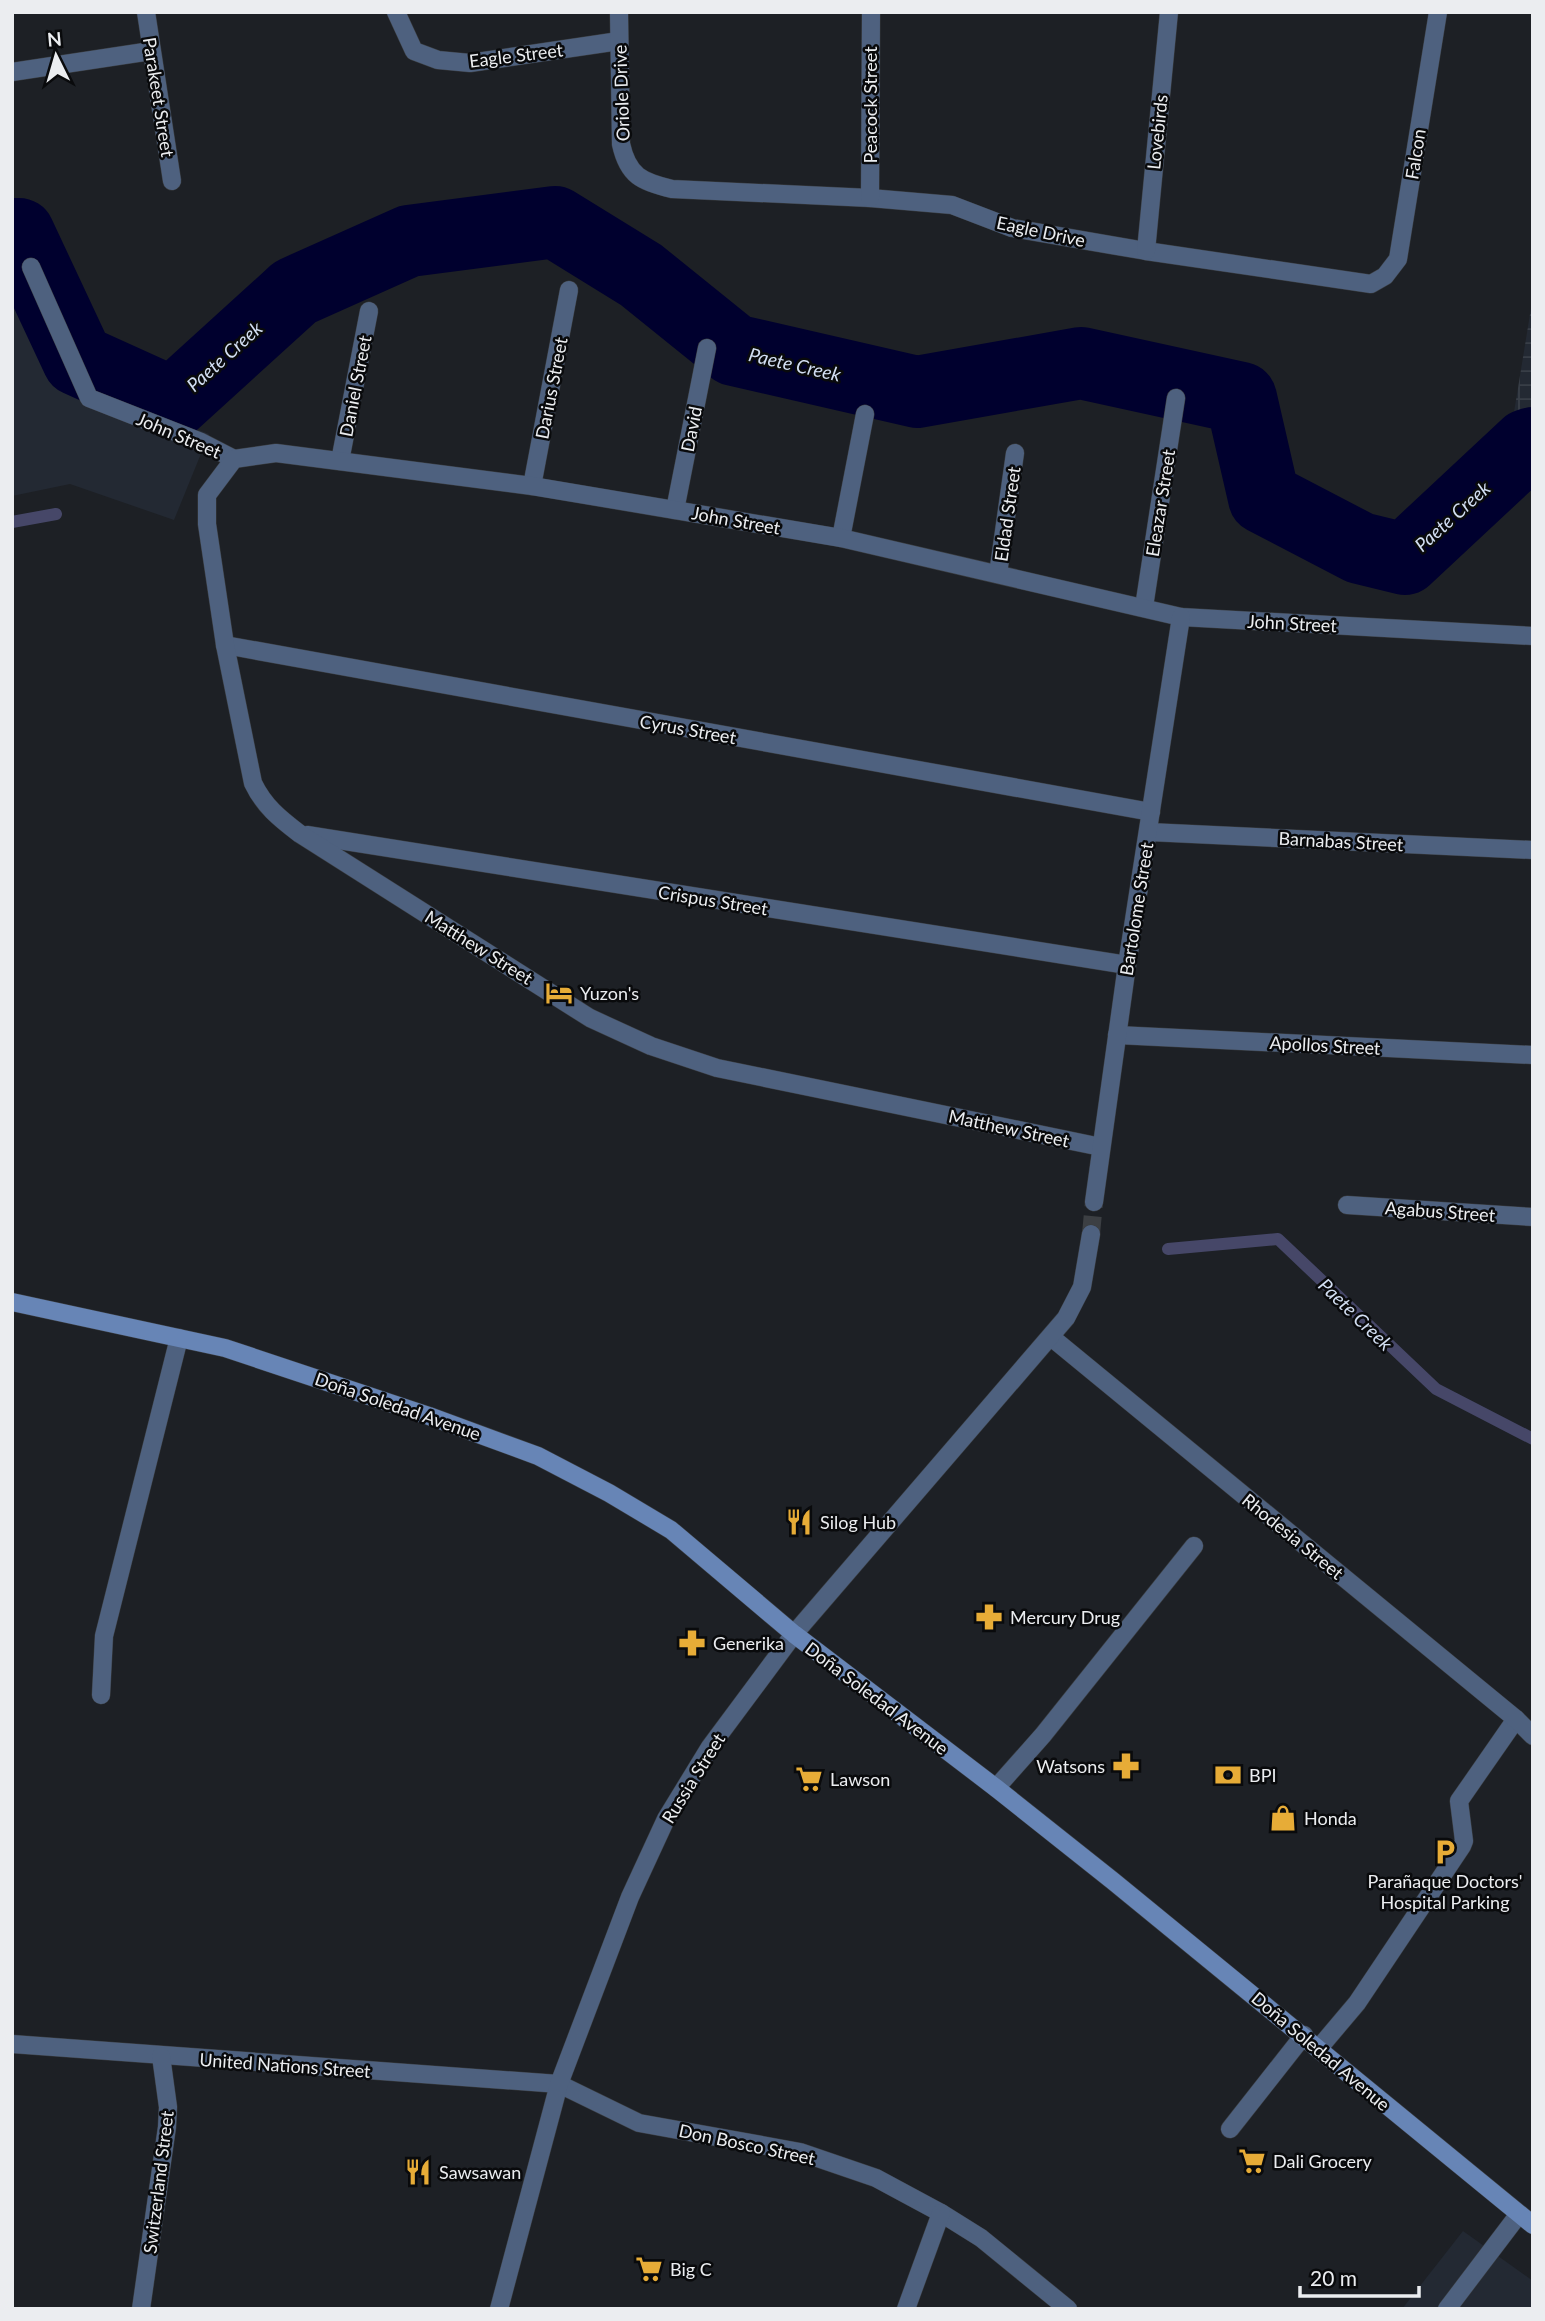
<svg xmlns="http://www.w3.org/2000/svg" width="1545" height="2321" viewBox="0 0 1545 2321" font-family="Lato,sans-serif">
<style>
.built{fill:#232933}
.industrial{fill:url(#industrial-grid)}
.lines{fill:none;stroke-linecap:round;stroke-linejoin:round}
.stream{stroke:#464768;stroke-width:12}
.river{stroke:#00002e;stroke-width:72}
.minor-tunnel{stroke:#3c3f43;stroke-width:18;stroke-dasharray:18 9;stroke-linecap:butt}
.service-casing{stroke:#3a3d41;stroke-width:19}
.minor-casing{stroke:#3a3d41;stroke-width:19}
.secondary-casing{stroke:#3a3d41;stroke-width:19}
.service{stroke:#4e617f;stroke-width:18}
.minor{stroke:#4e617f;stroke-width:18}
.secondary{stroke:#6785b6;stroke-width:18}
.labels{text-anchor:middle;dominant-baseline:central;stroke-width:5;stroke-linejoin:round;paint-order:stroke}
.street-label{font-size:18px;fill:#ebedf0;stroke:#090a0c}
.poi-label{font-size:18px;fill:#ebedf0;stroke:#090a0c;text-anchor:start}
.water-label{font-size:19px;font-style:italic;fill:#d2def2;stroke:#090a0c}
</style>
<defs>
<pattern id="industrial-grid" width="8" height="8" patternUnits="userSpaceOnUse" patternTransform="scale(1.75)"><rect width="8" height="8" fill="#232933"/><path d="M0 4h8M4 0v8" fill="none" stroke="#383e47"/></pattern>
</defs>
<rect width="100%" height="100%" fill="#1d2025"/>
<!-- built -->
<g class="built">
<path d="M 12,260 L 30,260 L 90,387 L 209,434 L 174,520 L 70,484 L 12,496 Z"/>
<path d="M 1463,2231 L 1533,2281 L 1533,2309 L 1402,2309 Z"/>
</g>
<!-- industrial -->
<path class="industrial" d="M 1533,296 L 1533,428 L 1510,437 Z"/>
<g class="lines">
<!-- stream -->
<g class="stream">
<path d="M 12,522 L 56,514"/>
<path d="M 1168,1249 L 1278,1239 L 1436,1389 L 1533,1439"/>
</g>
<!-- river -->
<path class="river" d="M 12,234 L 19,234 L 78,360 L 173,403 L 295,292 L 409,241 L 555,222 L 641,275 L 734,350 L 917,392 L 1081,363 L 1241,398 L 1264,498 L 1360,548 L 1405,559 L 1527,445 L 1533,443"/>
<!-- minor-tunnel -->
<path class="minor-tunnel" d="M 1091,1234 L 1094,1202"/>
<!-- service casing -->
<g class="service-casing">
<g id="service">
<path d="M 31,267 L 89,398 L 201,442 L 234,459"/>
<path d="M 340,461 L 369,311"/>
<path d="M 532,486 L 569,290"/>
<path d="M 675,510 L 707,348"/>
<path d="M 841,538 L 865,414"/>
<path d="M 998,574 L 1015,453"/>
<path d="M 1144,607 L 1176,398"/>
<path d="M 996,1788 L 1043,1735 L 1194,1546"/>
<path d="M 1319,2048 L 1357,2003 L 1462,1846 L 1464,1841 L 1459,1801 L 1516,1719"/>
<path d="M 1230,2129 L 1304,2035"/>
<path d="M 1447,2309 L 1519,2214"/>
</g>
</g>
<!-- minor casing -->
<g class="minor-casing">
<g id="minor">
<path d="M 146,12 L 172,181"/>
<path d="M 396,12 L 414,51 L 438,60 L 470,63 L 619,41"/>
<path d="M 619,12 L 621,144 C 628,176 642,182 672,189 L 870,198 L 952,205 L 1012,228 L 1146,251 L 1371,284 L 1385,276 L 1398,259 L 1438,12"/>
<path d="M 12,72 L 151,51"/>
<path d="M 870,198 L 871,12"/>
<path d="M 1146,251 L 1169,12"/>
<path d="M 225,645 L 1151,812"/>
<path d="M 1149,832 L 1533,850"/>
<path d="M 307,835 L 1127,965"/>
<path d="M 1117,1035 L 1533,1055"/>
<path d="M 1101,1147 L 717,1068 L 651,1046 L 590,1018 L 300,834 C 279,818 264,806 253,783 L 225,645 L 207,524 L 207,495 L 234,459 L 276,453 L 532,486 L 841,538 L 1181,617 L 1533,636"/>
<path d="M 1094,1202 L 1127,965 L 1181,617"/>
<path d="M 1347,1205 L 1533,1217"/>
<path d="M 1051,1337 L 1516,1719 L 1533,1736"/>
<path d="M 101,1695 L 104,1636 L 179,1338"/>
<path d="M 12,2044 L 559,2084 L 639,2123 L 800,2152 L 876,2178 L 941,2213 L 981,2238 L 1068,2309"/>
<path d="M 141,2309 L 167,2127 L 168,2107 L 161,2056"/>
<path d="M 499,2309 L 559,2084 L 630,1897 L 666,1819 L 710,1747 L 794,1634 L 1066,1318 L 1082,1287 L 1091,1234"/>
<path d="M 906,2309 L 941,2213"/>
</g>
</g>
<!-- secondary casing -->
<g class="secondary-casing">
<path id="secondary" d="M 12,1302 L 225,1348 L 429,1416 L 538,1456 L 609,1493 L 671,1530 L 794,1634 L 996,1788 L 1113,1881 L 1533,2225"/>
</g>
<!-- service -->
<use href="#service" class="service"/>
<!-- minor -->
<use href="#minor" class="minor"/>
<!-- secondary -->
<use href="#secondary" class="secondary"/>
</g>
<!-- icons -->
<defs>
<g id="hotel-bare" transform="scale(2.1)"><path d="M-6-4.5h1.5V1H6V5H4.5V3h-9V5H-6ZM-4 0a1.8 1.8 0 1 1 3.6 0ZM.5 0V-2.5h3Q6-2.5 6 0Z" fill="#e7ac37" stroke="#090a0c" stroke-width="2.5" paint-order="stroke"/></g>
<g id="restaurant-bare" transform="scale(2.1)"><path d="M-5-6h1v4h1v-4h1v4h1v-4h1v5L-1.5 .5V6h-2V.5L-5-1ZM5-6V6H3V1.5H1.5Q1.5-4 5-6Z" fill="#e7ac37" stroke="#090a0c" stroke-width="2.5" paint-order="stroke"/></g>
<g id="pharmacy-bare" transform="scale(2.1)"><path d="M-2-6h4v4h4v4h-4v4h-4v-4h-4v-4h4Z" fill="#e7ac37" stroke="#090a0c" stroke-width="2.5" paint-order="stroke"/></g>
<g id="bank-bare" transform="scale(2.1)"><path d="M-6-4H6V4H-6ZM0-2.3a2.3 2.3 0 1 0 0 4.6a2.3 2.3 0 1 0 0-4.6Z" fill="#e7ac37" stroke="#090a0c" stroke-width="2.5" paint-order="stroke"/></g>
<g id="supermarket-bare" transform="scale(2.1)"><path d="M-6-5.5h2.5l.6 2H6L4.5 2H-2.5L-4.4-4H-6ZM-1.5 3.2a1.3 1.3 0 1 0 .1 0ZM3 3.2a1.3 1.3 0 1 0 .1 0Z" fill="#e7ac37" stroke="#090a0c" stroke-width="2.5" paint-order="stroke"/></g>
<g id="shop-bare" transform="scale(2.1)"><path d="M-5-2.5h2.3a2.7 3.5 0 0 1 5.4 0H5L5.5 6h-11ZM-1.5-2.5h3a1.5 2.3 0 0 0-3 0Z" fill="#e7ac37" stroke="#090a0c" stroke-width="2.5" paint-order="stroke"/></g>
<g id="parking-bare" transform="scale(2.1)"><path d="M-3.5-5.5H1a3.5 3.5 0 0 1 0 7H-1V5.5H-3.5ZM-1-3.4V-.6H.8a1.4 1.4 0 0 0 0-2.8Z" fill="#e7ac37" stroke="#090a0c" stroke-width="2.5" paint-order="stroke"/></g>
</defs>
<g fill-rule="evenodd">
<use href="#hotel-bare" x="559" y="993"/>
<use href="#restaurant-bare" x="799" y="1522"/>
<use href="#pharmacy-bare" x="989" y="1617"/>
<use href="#pharmacy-bare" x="692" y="1643"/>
<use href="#pharmacy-bare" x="1126" y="1766"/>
<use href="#bank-bare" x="1228" y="1775"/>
<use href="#supermarket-bare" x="809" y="1779"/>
<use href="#shop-bare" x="1283" y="1818"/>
<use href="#parking-bare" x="1445" y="1852"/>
<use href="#supermarket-bare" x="1252" y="2161"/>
<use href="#restaurant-bare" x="418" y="2172"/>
<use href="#supermarket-bare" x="649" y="2269"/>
</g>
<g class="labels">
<!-- street labels -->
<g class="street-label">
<text transform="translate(516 55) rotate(-7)">Eagle Street</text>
<text transform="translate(621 93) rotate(-92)">Oriole Drive</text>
<text transform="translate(159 97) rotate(81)">Parakeet Street</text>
<text transform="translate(870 105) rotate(-90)">Peacock Street</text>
<text transform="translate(1157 132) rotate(-84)">Lovebirds</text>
<text transform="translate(1415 154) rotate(-81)">Falcon</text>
<text transform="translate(1041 231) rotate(12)">Eagle Drive</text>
<text transform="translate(355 386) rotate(-79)">Daniel Street</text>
<text transform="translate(551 388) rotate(-79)">Darius Street</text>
<text transform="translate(691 429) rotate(-79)">David</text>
<text transform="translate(179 435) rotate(23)">John Street</text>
<text transform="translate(1160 503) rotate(-81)">Eleazar Street</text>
<text transform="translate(1007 514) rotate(-82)">Eldad Street</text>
<text transform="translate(736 520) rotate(10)">John Street</text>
<text transform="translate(1292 623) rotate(3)">John Street</text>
<text transform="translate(688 729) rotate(10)">Cyrus Street</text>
<text transform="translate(1341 841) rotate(3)">Barnabas Street</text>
<text transform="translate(713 900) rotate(9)">Crispus Street</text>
<text transform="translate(1136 909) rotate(-81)">Bartolome Street</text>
<text transform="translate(479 947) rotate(32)">Matthew Street</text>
<text transform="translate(1325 1045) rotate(3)">Apollos Street</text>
<text transform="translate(1009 1128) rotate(12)">Matthew Street</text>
<text transform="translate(1440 1211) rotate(4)">Agabus Street</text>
<text transform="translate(398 1406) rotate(19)">Doña Soledad Avenue</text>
<text transform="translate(1293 1536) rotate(39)">Rhodesia Street</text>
<text transform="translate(877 1698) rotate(37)">Doña Soledad Avenue</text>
<text transform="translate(693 1778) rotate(-58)">Russia Street</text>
<text transform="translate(1321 2051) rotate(40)">Doña Soledad Avenue</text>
<text transform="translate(285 2065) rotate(4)">United Nations Street</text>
<text transform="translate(747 2144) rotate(12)">Don Bosco Street</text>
<text transform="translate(158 2182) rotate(-83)">Switzerland Street</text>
</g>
<!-- poi labels -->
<g class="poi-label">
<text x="580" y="993">Yuzon's</text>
<text x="820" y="1522">Silog Hub</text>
<text x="1010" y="1617">Mercury Drug</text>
<text x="713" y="1643">Generika</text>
<text x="1105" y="1766" text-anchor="end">Watsons</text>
<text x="1249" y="1775">BPI</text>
<text x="830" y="1779">Lawson</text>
<text x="1304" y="1818">Honda</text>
<text x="1445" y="1881" text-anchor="middle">Parañaque Doctors'<tspan x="1445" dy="21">Hospital Parking</tspan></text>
<text x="1273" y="2161">Dali Grocery</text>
<text x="439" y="2172">Sawsawan</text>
<text x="670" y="2269">Big C</text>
</g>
<!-- water labels -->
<g class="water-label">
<text transform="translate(224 356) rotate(-42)">Paete Creek</text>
<text transform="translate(795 364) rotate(13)">Paete Creek</text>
<text transform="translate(1452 516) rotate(-42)">Paete Creek</text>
<text transform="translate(1356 1314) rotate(44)">Paete Creek</text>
</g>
</g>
<!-- border -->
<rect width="1545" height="2321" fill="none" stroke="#ebedf0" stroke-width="28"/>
<!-- north arrow -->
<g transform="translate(56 56) rotate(355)" stroke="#090a0c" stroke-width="5" paint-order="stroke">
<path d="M0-5L12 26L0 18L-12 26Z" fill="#ebedf0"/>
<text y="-10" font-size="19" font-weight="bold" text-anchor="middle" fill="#ebedf0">N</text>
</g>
<!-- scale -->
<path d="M1300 2286v10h119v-10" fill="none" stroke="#ebedf0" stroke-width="3.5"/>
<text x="1310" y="2286" font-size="21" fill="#ebedf0" stroke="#090a0c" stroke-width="5" paint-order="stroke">20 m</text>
</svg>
